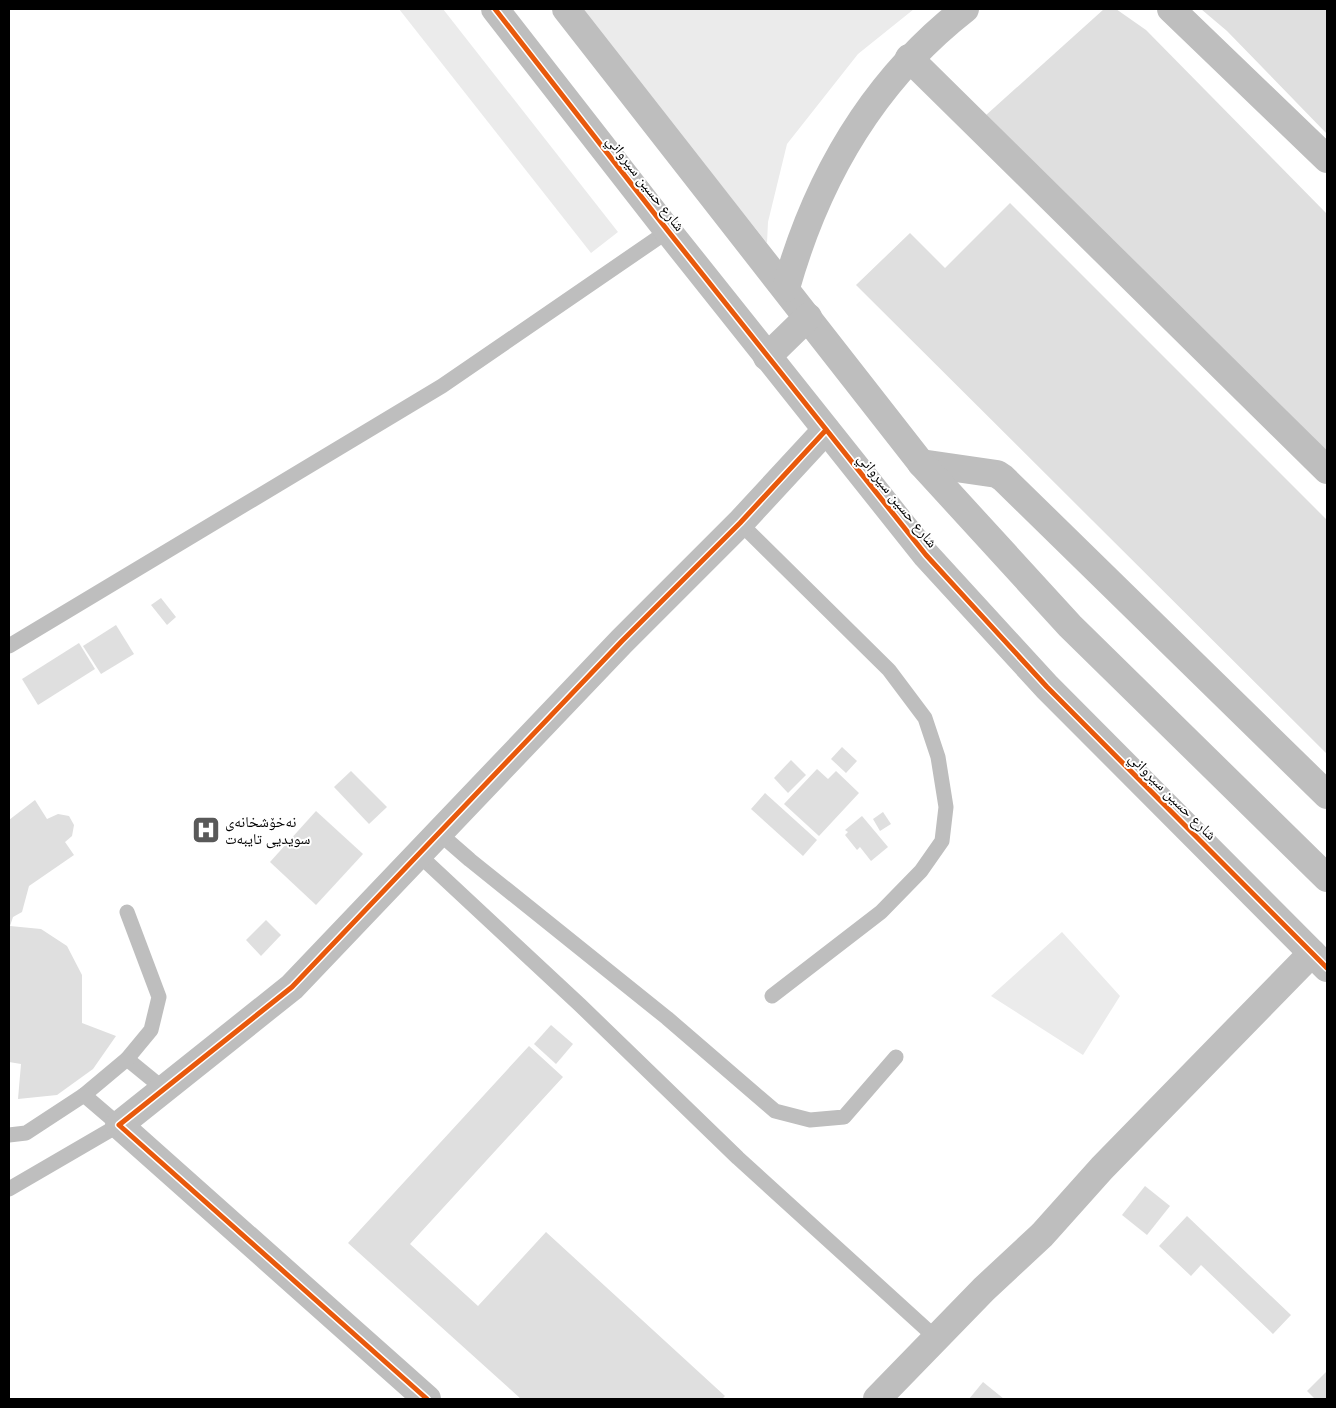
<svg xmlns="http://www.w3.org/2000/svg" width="1336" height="1408" viewBox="0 0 1336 1408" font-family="'PT Sans','Noto Naskh Arabic',sans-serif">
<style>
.green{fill:#ebebeb}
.building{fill:#dfdfdf}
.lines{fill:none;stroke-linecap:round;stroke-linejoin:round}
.service{stroke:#bebebe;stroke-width:15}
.minor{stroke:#bebebe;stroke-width:28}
.tertiary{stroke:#bebebe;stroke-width:28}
.cycleway-casing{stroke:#fff;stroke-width:8}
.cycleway{stroke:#e8590c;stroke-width:5}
.labels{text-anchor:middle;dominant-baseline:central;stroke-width:4;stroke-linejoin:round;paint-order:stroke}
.street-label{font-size:15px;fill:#000;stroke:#fff}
.poi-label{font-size:15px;fill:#000;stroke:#fff;text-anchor:start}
</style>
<rect width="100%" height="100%" fill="#fff"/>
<!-- green -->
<g class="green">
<path d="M 399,9 L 443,9 L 618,232 L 591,253 Z"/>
<path d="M 581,9 L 914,9 L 858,54 L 787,144 L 768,222 L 767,243 Z"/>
<path d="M 1062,932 L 1120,996 L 1083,1055 L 991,996 Z"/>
</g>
<!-- building -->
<g class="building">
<path d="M 1104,9 L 1116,9 L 1146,30 L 1327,214 L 1327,452 L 985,116 Z"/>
<path d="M 1201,9 L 1327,9 L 1327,134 L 1227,31 Z"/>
<path d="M 1010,203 L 1327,520 L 1327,754 L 856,285 L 910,233 L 945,268 Z"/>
<path d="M 161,598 L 176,617 L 167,625 L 151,605 Z"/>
<path d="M 116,625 L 134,654 L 101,674 L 83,646 Z"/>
<path d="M 79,643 L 95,669 L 38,705 L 22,679 Z"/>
<path d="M 842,747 L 857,761 L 846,773 L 831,759 Z"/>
<path d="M 791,760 L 806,775 L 788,793 L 774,778 Z"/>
<path d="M 817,769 L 828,779 L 836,771 L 859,793 L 819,836 L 784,804 Z"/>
<path d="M 351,771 L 387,807 L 369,824 L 334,787 Z"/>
<path d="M 765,793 L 817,840 L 803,856 L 751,809 Z"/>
<path d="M 35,800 L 47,819 L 58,814 L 69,816 L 74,825 L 72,836 L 65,842 L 74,855 L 29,886 L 22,912 L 13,917 L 10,926 L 41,929 L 67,946 L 82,975 L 82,1023 L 116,1036 L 93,1069 L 57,1095 L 18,1099 L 21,1064 L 9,1062 L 9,820 Z"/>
<path d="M 316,811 L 363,854 L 316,905 L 270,862 Z"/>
<path d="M 883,812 L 891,824 L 880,831 L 873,819 Z"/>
<path d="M 862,816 L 888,847 L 871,861 L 860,847 L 857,850 L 845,835 L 848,832 L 845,830 Z"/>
<path d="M 266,920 L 281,935 L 261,956 L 246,940 Z"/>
<path d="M 551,1025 L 573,1044 L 556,1064 L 534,1044 Z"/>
<path d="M 529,1046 L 563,1077 L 410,1244 L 478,1306 L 546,1232 L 725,1396 L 722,1399 L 521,1399 L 348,1243 Z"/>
<path d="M 1145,1186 L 1170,1206 L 1147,1235 L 1122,1215 Z"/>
<path d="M 1187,1216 L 1291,1315 L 1273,1334 L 1201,1265 L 1191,1276 L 1159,1246 Z"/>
<path d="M 1327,1371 L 1327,1399 L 1315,1399 L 1307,1391 Z"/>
<path d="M 983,1382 L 1004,1399 L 969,1399 Z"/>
</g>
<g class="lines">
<!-- service -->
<g class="service">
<path d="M 740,523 L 889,670 L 925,718 L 938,757 L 946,807 L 942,841 L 921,871 L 881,912 L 772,996"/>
<path d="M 9,646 L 442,386 L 668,231"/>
<path d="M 439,833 L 470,860 L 667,1018 L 775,1111 L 810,1120 L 844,1117 L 896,1057"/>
<path d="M 418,854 L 580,1005 L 738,1158 L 936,1338"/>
<path d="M 127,1059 L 165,1090"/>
<path d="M 9,1135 L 26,1133 L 84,1095 L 127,1059 L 151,1030 L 159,997 L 127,912"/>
<path d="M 9,1189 L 119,1125 L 84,1095"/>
</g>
<!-- minor -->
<g class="minor">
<path d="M 1171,9 L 1327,159"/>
<path d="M 909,58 L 1327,470"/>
<path d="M 921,463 L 997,474 L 1003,478 L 1327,795"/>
<path d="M 427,1399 L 119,1125 L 292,987 L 622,641 L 740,523 L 826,430"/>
<path d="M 877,1399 L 984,1289 L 1042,1235 L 1102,1168 L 1312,953"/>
</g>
<!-- tertiary -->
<g class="tertiary">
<path d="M 495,9 L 668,231 L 926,555 L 1047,687 L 1327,968"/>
<path d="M 566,9 L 921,463 L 1070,626 L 1327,878"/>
<path d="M 786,288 C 817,178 874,80 965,9"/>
<path d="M 767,357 L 808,317"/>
</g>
<!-- cycleway casing -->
<g class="cycleway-casing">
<g id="cycleway">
<path d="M 495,9 L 668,231 L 926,555 L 1047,687 L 1327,968"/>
<path d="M 427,1399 L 119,1125 L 292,987 L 622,641 L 740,523 L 826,430"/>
</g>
</g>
<!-- cycleway -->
<use href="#cycleway" class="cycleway"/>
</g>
<!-- icons -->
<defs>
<g id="hospital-square" transform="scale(1.4375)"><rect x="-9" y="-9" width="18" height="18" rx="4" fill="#595959" stroke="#fff"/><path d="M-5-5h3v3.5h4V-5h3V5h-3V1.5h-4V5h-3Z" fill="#fff"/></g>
</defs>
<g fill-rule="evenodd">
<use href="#hospital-square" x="206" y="830"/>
</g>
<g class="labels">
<!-- street labels -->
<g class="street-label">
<text transform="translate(646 183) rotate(52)">شارع حسين سيرواني</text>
<text transform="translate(898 500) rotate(51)">شارع حسين سيرواني</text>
<text transform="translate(1173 796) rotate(45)">شارع حسين سيرواني</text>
</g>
<!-- poi labels -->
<g class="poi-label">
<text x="225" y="821">نەخۆشخانەی<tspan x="225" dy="17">سویدیی تایبەت</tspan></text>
</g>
</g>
<!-- border -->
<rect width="1336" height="1408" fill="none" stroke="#000000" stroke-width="20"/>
</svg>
